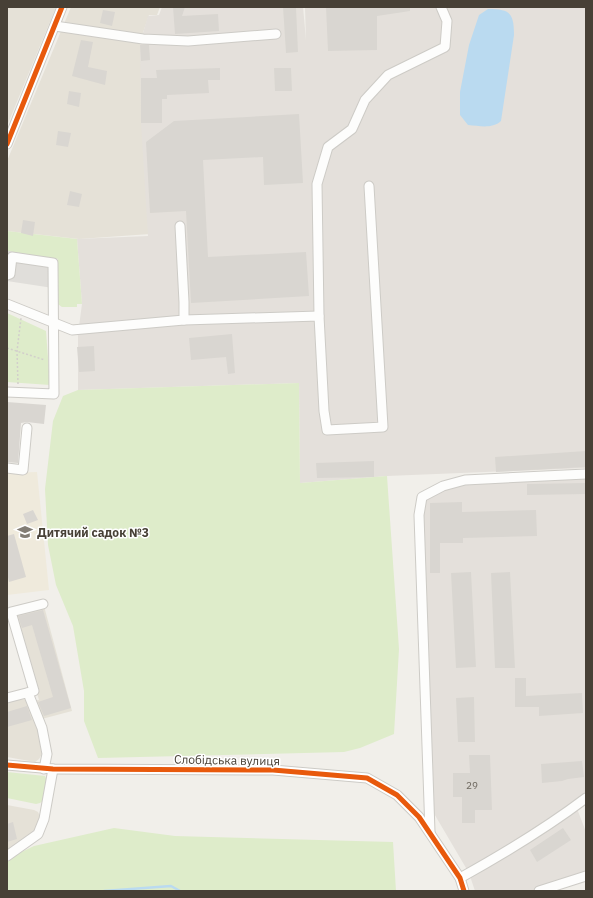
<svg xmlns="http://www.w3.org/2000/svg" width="593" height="898" viewBox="0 0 593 898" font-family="'IBM Plex Sans',sans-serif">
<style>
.residential{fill:#e5e1d7}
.industrial{fill:#e4e0db}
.education{fill:#efeadc}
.green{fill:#deecca}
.parking{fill:#e0deda}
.water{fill:#badaf0}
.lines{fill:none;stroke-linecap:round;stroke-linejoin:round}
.stream{stroke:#badaf0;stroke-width:2.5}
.building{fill:#d9d6d1}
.minor-casing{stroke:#cdcbc6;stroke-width:11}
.path{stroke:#d2cfcb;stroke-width:1.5;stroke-dasharray:2 2;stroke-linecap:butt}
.minor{stroke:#fdfdfc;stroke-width:9}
.cycleway-casing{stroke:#fff;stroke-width:8}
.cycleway{stroke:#e8590c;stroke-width:5}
.labels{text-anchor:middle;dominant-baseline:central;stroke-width:3;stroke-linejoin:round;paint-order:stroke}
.number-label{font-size:10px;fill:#6d675e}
.poi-label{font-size:12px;font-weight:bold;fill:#474036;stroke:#fff;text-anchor:start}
.street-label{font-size:12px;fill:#474036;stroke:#fff}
</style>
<rect width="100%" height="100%" fill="#f1efea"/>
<!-- residential -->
<g class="residential">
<path d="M 7,7 L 56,7 L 7,126 Z"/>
<path d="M 71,7 L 160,7 L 157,15 L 149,15 L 140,41 L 150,234 L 79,239 L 7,231 L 7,161 Z"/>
<path d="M 44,606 L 72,711 L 38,720 L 42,754 L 39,759 L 35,762 L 7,757 L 7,702 L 26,699 L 33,701 L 39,700 L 14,614 Z"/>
<path d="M 7,805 L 34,810 L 38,812 L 40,816 L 35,832 L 7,851 Z"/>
</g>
<!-- industrial -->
<g class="industrial">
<path d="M 162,7 L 303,7 L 306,40 L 305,7 L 586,7 L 586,468 L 387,476 L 300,483 L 299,383 L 78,390 L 78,334 L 82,304 L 77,239 L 148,236 L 141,123 L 140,43 L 148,16 L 159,15 Z"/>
<path d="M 586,474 L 586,798 L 576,806 L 586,832 L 586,876 L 541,891 L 475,891 L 469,873 L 429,805 L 422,497 L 465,480 Z"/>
</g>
<!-- education -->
<path class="education" d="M 37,472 L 49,590 L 7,595 L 7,473 Z"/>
<!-- green -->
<g class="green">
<path d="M 7,231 L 77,239 L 82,304 L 77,304 L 77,307 L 62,307 L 55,302 L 58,259 L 7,251 Z"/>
<path d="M 7,313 L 46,331 L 50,385 L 7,382 Z"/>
<path d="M 299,383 L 300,483 L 387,476 L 399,649 L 394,734 L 360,748 L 344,752 L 98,758 L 84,721 L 84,691 L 73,626 L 56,585 L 48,545 L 45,489 L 53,421 L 63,396 L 78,390 Z"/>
<path d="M 7,772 L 45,776 L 47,781 L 44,800 L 40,803 L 36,804 L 7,798 Z"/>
<path d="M 114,828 L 175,836 L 393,842 L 396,891 L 7,891 L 7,859 L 34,846 Z"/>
</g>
<!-- parking -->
<path class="parking" d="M 8,251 L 57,259 L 53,288 L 7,281 Z"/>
<!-- water -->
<path class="water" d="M 488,9 C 510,9 514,13 514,35 L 501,121 C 492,129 480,126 468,125 L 460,115 L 460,92 L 469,45 L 479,15 Z"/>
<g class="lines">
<!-- stream -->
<path class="stream" d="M 104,891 L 171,886 L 180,891"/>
</g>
<!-- building -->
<g class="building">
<path d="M 173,7 L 185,7 L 182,16 L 218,14 L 219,31 L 175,34 Z"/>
<path d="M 283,7 L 296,7 L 298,52 L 286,53 Z"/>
<path d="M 326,7 L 410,7 L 410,11 L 377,16 L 377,50 L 328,51 Z"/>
<path d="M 103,10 L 115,12 L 112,26 L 100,23 Z"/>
<path d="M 81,40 L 93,42 L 88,67 L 107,71 L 105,85 L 72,76 Z"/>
<path d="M 140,45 L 149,45 L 150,60 L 141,61 Z"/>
<path d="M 220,68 L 220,80 L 208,80 L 209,93 L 167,95 L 167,99 L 162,99 L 162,123 L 141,123 L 141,78 L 157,78 L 156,70 Z"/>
<path d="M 274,68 L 291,68 L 292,91 L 275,91 Z"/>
<path d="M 69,91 L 81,93 L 79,107 L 67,104 Z"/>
<path d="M 299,114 L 303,183 L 264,185 L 263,157 L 203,160 L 208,257 L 306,252 L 309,296 L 191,303 L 186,211 L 150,213 L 146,142 L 174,121 Z"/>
<path d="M 58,131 L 71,133 L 68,147 L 56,145 Z"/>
<path d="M 70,191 L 82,194 L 79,207 L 67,205 Z"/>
<path d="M 23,220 L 35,222 L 33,236 L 21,233 Z"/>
<path d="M 232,334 L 235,373 L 228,374 L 226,357 L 191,360 L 189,338 Z"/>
<path d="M 94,346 L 95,371 L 79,372 L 77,347 Z"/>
<path d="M 7,402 L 46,405 L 44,424 L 27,422 L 21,423 L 18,463 L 7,462 Z"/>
<path d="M 586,451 L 586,467 L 496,472 L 495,457 Z"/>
<path d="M 374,461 L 374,477 L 317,478 L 316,463 Z"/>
<path d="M 586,483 L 586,494 L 527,495 L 527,484 Z"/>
<path d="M 462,502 L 462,512 L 536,510 L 537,536 L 463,538 L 463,543 L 440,543 L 440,573 L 430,573 L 430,503 Z"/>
<path d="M 33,510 L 38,520 L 27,524 L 23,514 Z"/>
<path d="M 14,534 L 26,577 L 9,582 L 7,573 L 7,536 Z"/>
<path d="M 471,572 L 476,667 L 456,668 L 451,573 Z"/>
<path d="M 510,572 L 515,668 L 495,668 L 491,573 Z"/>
<path d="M 43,610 L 71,708 L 44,716 L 38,702 L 53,697 L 32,625 L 22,628 L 18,616 Z"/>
<path d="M 515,678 L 526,678 L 526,696 L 582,693 L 583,713 L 539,716 L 539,707 L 515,707 Z"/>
<path d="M 474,697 L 475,742 L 458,742 L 456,698 Z"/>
<path d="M 27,706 L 32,720 L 7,727 L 7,712 Z"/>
<path d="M 469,755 L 490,755 L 492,810 L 475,810 L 475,823 L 462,823 L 462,797 L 453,797 L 453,773 L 470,773 Z"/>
<path d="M 582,761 L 584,777 L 568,779 L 562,781 L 542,783 L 541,764 Z"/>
<path d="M 13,822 L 17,839 L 7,842 L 7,824 Z"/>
<path d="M 563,828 L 571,840 L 537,862 L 530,850 Z"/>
</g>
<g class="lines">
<!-- minor casing -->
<g class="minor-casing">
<g id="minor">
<path d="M 55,26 L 143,39 L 188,41 L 276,34"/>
<path d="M 7,144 L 62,7"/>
<path d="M 7,275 L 10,274 L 12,257 L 53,263 L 54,394 L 7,392"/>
<path d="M 7,304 L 72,330 L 184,320 L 184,302 L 180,226"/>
<path d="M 319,316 L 317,184 L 328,147 L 352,129 L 365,100 L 388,75 L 445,47 L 447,21 L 441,7"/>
<path d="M 184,320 L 319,316 L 324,411 L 327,430 L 383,427 L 369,186"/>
<path d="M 7,468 L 23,470 L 27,428"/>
<path d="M 28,693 L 42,728 L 47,754 L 44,769"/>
<path d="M 7,698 L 34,691 L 11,612 L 43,604"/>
<path d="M 7,765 L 53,769 L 273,770 L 367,778 L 397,795 L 419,817 L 460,878 L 464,891"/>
<path d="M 430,832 L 419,515 L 422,497 L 443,486 L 465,480 L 586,474"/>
<path d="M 7,856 L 38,834 L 44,819 L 53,769"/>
<path d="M 460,878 C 505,853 545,829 586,798"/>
<path d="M 539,891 L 586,876"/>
</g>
</g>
<!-- path -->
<g class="path">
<path d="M 7,348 L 45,360"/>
<path d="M 18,384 L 17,351 L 21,318"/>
</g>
<!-- minor -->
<use href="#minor" class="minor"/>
<!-- cycleway casing -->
<g class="cycleway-casing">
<g id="cycleway">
<path d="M 7,144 L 62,7"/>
<path d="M 7,765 L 53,769 L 273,770 L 367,778 L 397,795 L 419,817 L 460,878 L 464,891"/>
</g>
</g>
<!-- cycleway -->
<use href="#cycleway" class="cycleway"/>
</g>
<!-- icons -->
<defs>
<g id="school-bare" transform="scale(1.2)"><path d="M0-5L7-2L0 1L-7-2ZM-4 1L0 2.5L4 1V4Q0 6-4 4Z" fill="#827d75" stroke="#fff" stroke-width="2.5" paint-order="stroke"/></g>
</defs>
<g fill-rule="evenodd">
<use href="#school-bare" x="25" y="532"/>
</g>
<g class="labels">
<!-- number labels -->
<g class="number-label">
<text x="472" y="785">29</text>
</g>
<!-- poi labels -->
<g class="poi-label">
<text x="37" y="532">Дитячий садок №3</text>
</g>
<!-- street labels -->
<g class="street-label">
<text transform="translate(227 760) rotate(1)">Слобідська вулиця</text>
</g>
</g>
<!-- border -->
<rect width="593" height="898" fill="none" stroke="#474036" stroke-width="16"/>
</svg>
